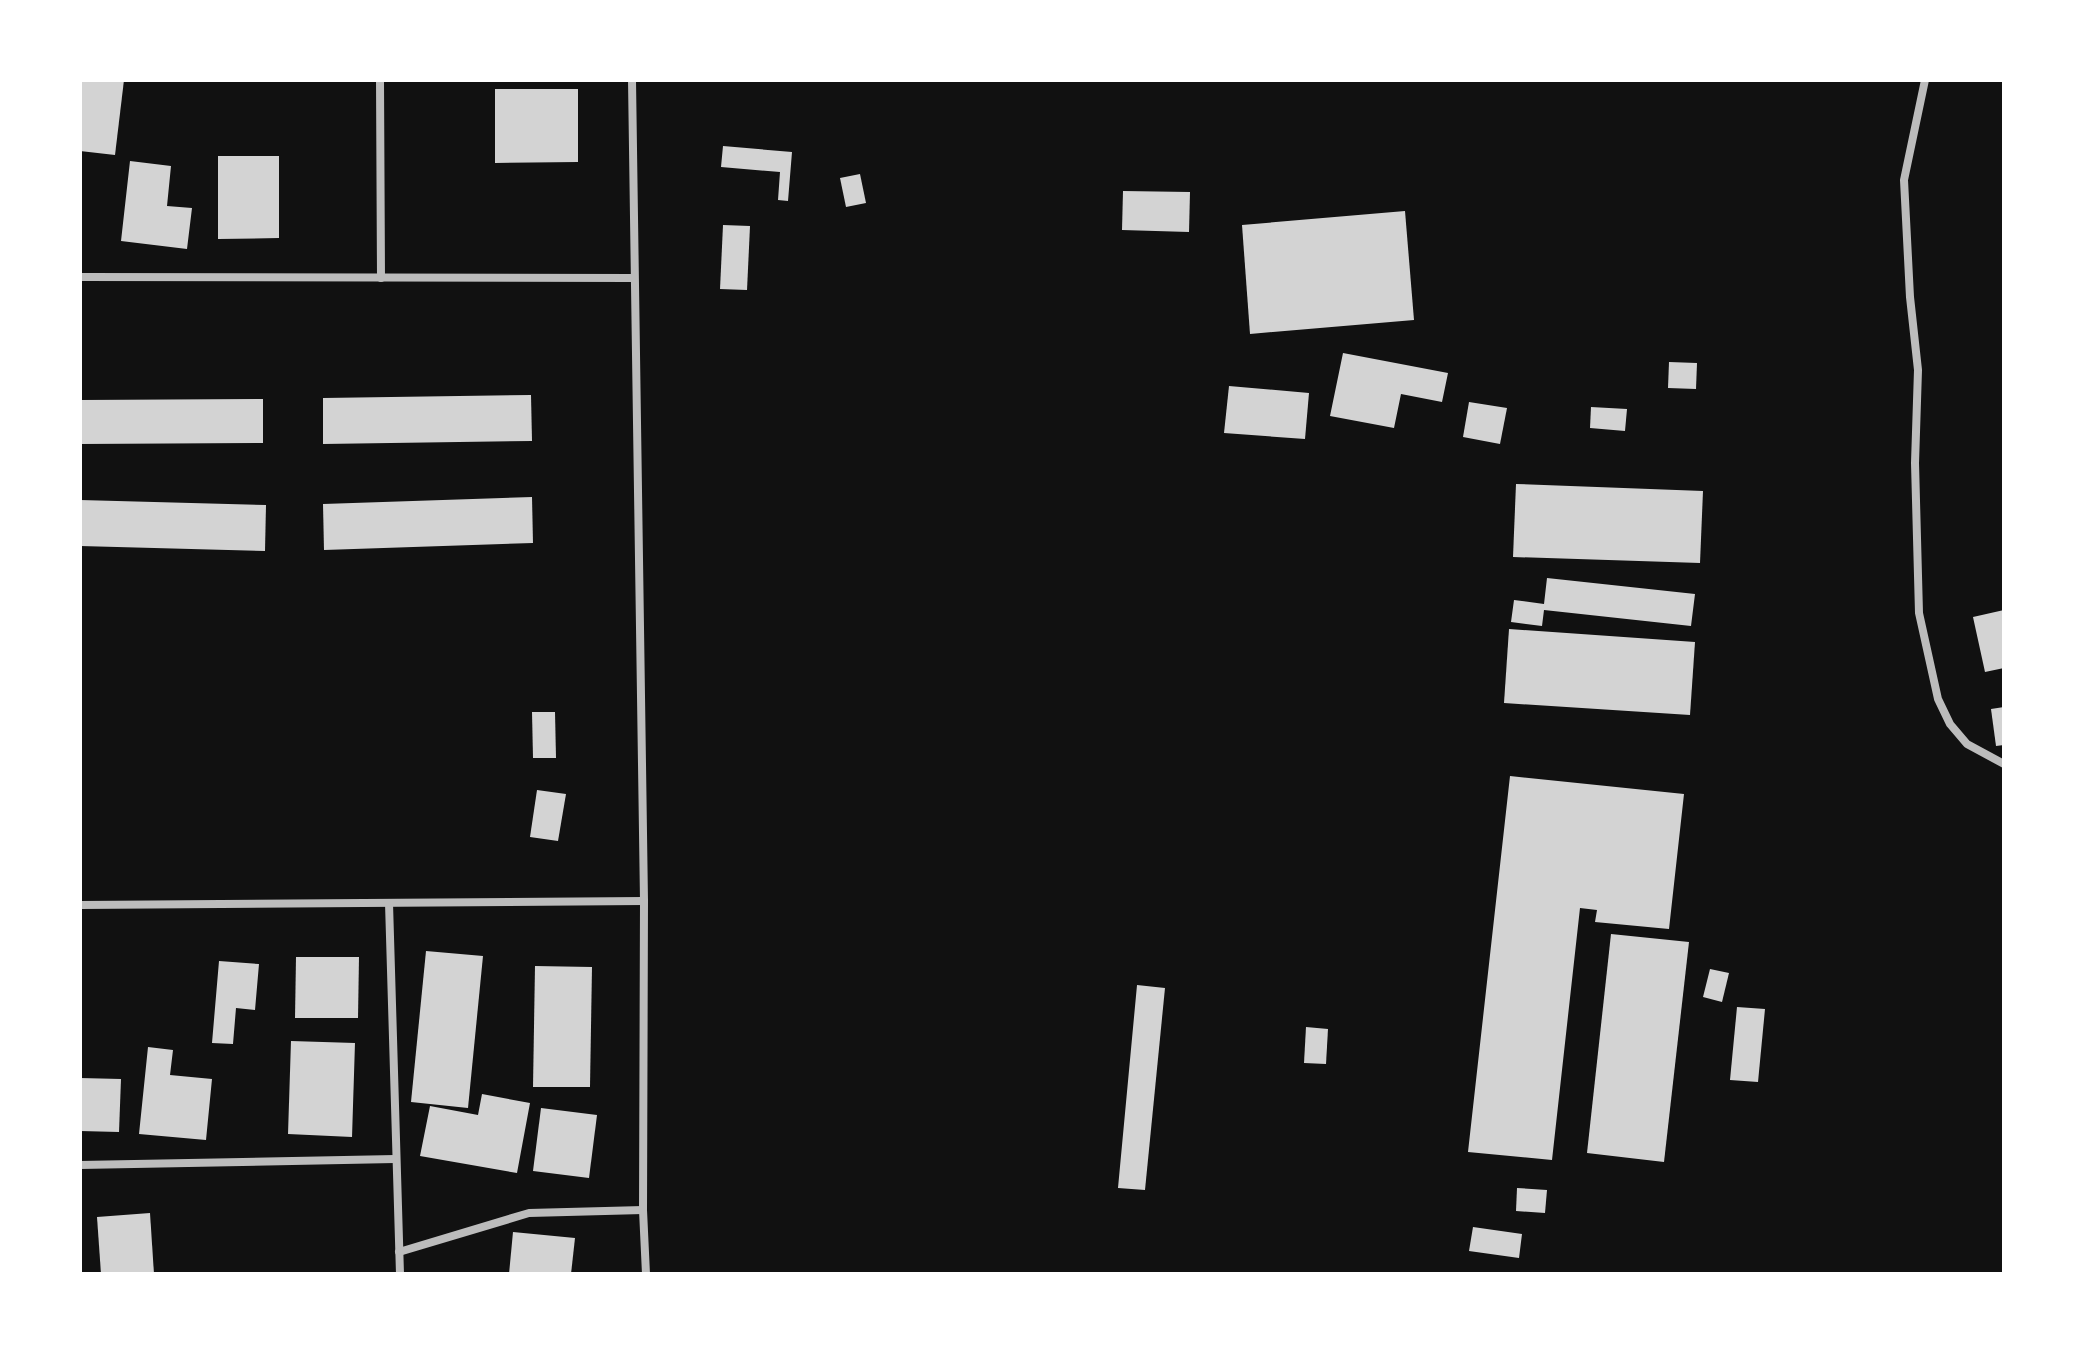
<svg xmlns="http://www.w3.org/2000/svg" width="2084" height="1354" viewBox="0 0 2084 1354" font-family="'PT Sans Narrow',sans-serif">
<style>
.building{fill:#d3d3d3}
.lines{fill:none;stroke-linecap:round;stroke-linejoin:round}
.minor{stroke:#bcbcbc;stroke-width:8}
</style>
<rect width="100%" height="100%" fill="#111"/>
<!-- building -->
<g class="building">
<path d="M 80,80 L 124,80 L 115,155 L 80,151 Z"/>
<path d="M 495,89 L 578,89 L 578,162 L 495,163 Z"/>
<path d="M 723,146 L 792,152 L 788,201 L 778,200 L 780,172 L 721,167 Z"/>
<path d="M 218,156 L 279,156 L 279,238 L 218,239 Z"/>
<path d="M 130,161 L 171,166 L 167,206 L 192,208 L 187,249 L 121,241 Z"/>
<path d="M 860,174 L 866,203 L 846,207 L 840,178 Z"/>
<path d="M 1123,191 L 1190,192 L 1189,232 L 1122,230 Z"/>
<path d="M 1405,211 L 1414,320 L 1250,334 L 1242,225 Z"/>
<path d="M 723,225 L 750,226 L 747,290 L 720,289 Z"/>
<path d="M 1343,353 L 1448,373 L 1442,402 L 1401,394 L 1394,428 L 1330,416 Z"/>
<path d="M 1669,362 L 1697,363 L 1696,389 L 1668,388 Z"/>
<path d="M 1229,386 L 1309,393 L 1305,439 L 1224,433 Z"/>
<path d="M 531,395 L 532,441 L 323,444 L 323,398 Z"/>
<path d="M 263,399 L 263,443 L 80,444 L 80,400 Z"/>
<path d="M 1469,402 L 1507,408 L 1500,444 L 1463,437 Z"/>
<path d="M 1591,407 L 1627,409 L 1625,431 L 1590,428 Z"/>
<path d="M 1516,484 L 1703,491 L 1700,563 L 1513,557 Z"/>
<path d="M 532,497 L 533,543 L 324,550 L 323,504 Z"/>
<path d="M 80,500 L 266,505 L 265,551 L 80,546 Z"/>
<path d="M 1547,578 L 1695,594 L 1691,626 L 1544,610 L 1542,626 L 1511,622 L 1514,600 L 1544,604 Z"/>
<path d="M 2004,610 L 2004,668 L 1985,672 L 1973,617 Z"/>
<path d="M 1509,629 L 1695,642 L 1690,715 L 1504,703 Z"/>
<path d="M 2004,707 L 2004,745 L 1996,746 L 1991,709 Z"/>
<path d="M 532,712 L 555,712 L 556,758 L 533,758 Z"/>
<path d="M 1510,776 L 1684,794 L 1669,929 L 1595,922 L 1597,910 L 1580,908 L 1552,1160 L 1468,1152 Z"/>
<path d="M 537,790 L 566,794 L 558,841 L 530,837 Z"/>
<path d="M 1611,934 L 1689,942 L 1664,1162 L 1587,1153 Z"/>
<path d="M 426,951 L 483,956 L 468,1108 L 411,1102 Z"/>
<path d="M 296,957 L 359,957 L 358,1018 L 295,1018 Z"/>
<path d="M 219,961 L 259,964 L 255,1010 L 236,1008 L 233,1044 L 212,1043 Z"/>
<path d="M 535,966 L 592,967 L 590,1087 L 533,1087 Z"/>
<path d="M 1710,969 L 1729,973 L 1722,1002 L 1703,997 Z"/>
<path d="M 1137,985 L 1165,988 L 1145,1190 L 1118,1188 Z"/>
<path d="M 1737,1007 L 1765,1009 L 1758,1082 L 1730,1080 Z"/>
<path d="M 1306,1027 L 1328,1029 L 1326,1064 L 1304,1063 Z"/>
<path d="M 291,1041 L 355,1043 L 352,1137 L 288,1134 Z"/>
<path d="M 148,1047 L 173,1050 L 170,1075 L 212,1079 L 206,1140 L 139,1134 Z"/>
<path d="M 80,1078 L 121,1079 L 119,1132 L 80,1131 Z"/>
<path d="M 482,1094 L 530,1103 L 517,1173 L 420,1156 L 430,1106 L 478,1115 Z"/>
<path d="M 541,1108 L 597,1115 L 589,1178 L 533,1171 Z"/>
<path d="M 1517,1188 L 1547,1190 L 1545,1213 L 1516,1211 Z"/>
<path d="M 150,1213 L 154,1274 L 101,1274 L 97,1217 Z"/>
<path d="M 1473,1227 L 1522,1234 L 1519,1258 L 1469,1251 Z"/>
<path d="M 513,1232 L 575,1238 L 571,1274 L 509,1274 Z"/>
</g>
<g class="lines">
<!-- minor -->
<g class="minor">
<path d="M 380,80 L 381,278"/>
<path d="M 632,80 L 644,901 L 643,1210 L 646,1274"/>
<path d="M 1925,80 L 1904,180 L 1910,297 L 1918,370 L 1915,463 L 1919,613 L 1938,699 L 1950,724 L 1967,744 L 2004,764"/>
<path d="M 80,277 L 633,278"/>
<path d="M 389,903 L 400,1274"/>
<path d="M 80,905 L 644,901"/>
<path d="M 80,1165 L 395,1159"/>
<path d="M 399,1252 L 529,1213 L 643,1210"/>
</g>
</g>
<!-- border -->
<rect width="2084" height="1354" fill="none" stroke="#ffffff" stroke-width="164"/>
</svg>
